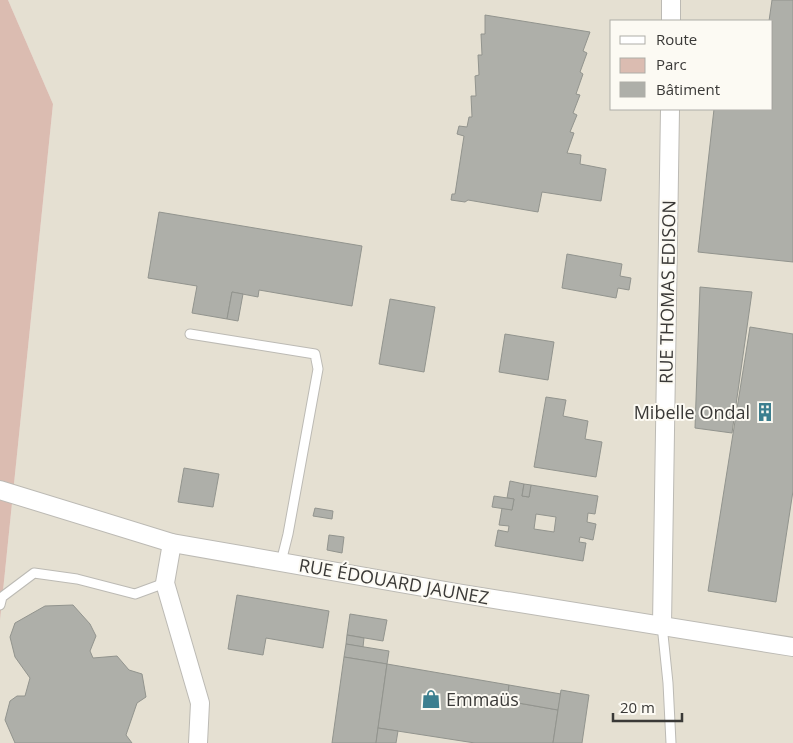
<svg xmlns="http://www.w3.org/2000/svg" width="793" height="743" viewBox="0 0 793 743" font-family="'Open Sans',sans-serif">
<style>
.built{fill:#e5e0d2;fill-rule:evenodd}
.green{fill:#dbbcb1}
.building{fill:#aeafa9;stroke:#92948e;fill-rule:evenodd}
.lines{fill:none;stroke-linecap:round;stroke-linejoin:round}
.lane-casing{stroke:#bcbab4;stroke-width:11}
.street-casing{stroke:#bcbab4;stroke-width:20}
.lane{stroke:#fff;stroke-width:9}
.street{stroke:#fff;stroke-width:18}
.labels{text-anchor:middle;dominant-baseline:central;stroke-width:4;stroke-linejoin:round;paint-order:stroke}
.street-label{font-size:18px;fill:#3a3937;stroke:#fcfaf3}
.poi-label{font-size:18px;fill:#3a3937;stroke:#fcfaf3;text-anchor:end}
</style>
<rect width="100%" height="100%" fill="#efece6"/>
<!-- built -->
<path class="built" d="M 8,0 L 793,0 L 793,743 L 0,743 L 0,620 L 53,104 ZM 612,21 L 772,21 L 772,109 L 612,109 Z"/>
<!-- green -->
<path class="green" d="M 0,0 L 8,0 L 53,104 L 0,620 Z"/>
<!-- building -->
<g class="building">
<path d="M 772,0 L 793,0 L 793,262 L 698,252 L 714,109 L 772,109 L 772,21 L 769,21 Z"/>
<path d="M 485,15 L 590,32 L 583,51 L 587,53 L 580,72 L 583,74 L 576,94 L 580,95 L 573,113 L 577,115 L 570,132 L 574,133 L 567,153 L 581,155 L 580,164 L 606,169 L 601,201 L 542,192 L 538,212 L 468,200 L 465,202 L 451,200 L 452,194 L 455,194 L 464,136 L 457,134 L 459,126 L 467,127 L 469,117 L 472,117 L 471,96 L 476,96 L 475,76 L 479,75 L 478,55 L 482,55 L 481,34 L 485,34 Z"/>
<path d="M 159,212 L 362,246 L 352,306 L 259,290 L 258,297 L 232,292 L 227,319 L 192,313 L 197,286 L 148,278 Z"/>
<path d="M 567,254 L 622,264 L 620,276 L 631,278 L 629,290 L 618,288 L 616,298 L 562,288 Z"/>
<path d="M 700,287 L 752,292 L 732,433 L 695,428 Z"/>
<path d="M 232,292 L 243,294 L 238,321 L 227,319 Z"/>
<path d="M 390,299 L 435,307 L 424,372 L 379,364 Z"/>
<path d="M 750,327 L 793,334 L 793,491 L 776,602 L 708,591 Z"/>
<path d="M 505,334 L 554,342 L 548,380 L 499,372 Z"/>
<path d="M 546,397 L 566,400 L 563,416 L 588,421 L 585,439 L 602,442 L 596,477 L 534,467 Z"/>
<path d="M 184,468 L 219,474 L 213,507 L 178,502 Z"/>
<path d="M 510,481 L 524,484 L 522,496 L 529,497 L 531,485 L 598,496 L 595,514 L 588,513 L 587,522 L 596,524 L 593,540 L 580,537 L 579,542 L 586,543 L 583,561 L 495,546 L 498,530 L 508,532 L 509,526 L 499,525 L 502,508 L 512,510 L 514,499 L 507,498 ZM 536,514 L 556,517 L 554,532 L 534,529 Z"/>
<path d="M 524,484 L 531,485 L 529,497 L 522,496 Z"/>
<path d="M 494,496 L 514,499 L 512,510 L 492,507 Z"/>
<path d="M 315,508 L 333,511 L 332,519 L 313,516 Z"/>
<path d="M 329,535 L 344,537 L 342,553 L 327,550 Z"/>
<path d="M 237,595 L 329,611 L 323,648 L 266,638 L 263,655 L 228,649 Z"/>
<path d="M 73,605 L 90,624 L 96,636 L 90,651 L 93,658 L 117,656 L 129,670 L 142,674 L 146,697 L 137,703 L 126,735 L 132,743 L 15,743 L 5,720 L 10,701 L 17,696 L 25,696 L 30,678 L 15,657 L 10,637 L 15,623 L 45,606 Z"/>
<path d="M 350,614 L 387,620 L 383,641 L 347,635 Z"/>
<path d="M 347,635 L 364,638 L 363,647 L 346,644 Z"/>
<path d="M 346,644 L 389,651 L 387,664 L 344,657 Z"/>
<path d="M 344,657 L 387,664 L 376,743 L 332,743 Z"/>
<path d="M 387,664 L 509,685 L 507,701 L 558,710 L 553,743 L 475,743 L 378,728 Z"/>
<path d="M 509,685 L 561,694 L 558,710 L 507,701 Z"/>
<path d="M 561,690 L 589,695 L 582,743 L 553,743 Z"/>
<path d="M 378,728 L 398,731 L 396,743 L 376,743 Z"/>
</g>
<g class="lines">
<!-- lane casing -->
<g class="lane-casing">
<g id="lane">
<path d="M 190,334 L 315,354 L 318,369 L 288,534 L 281,562"/>
<path d="M 0,605 L 2,597 L 34,573 L 77,579 L 135,594 L 165,583"/>
<path d="M 662,625 L 668,683 L 671,743"/>
</g>
</g>
<!-- street casing -->
<g class="street-casing">
<g id="street">
<path d="M 671,21 L 671,0"/>
<path d="M 0,490 L 172,543 L 457,593 L 793,647"/>
<path d="M 172,543 L 165,583 L 200,703 L 198,743"/>
<path d="M 662,625 L 670,109"/>
</g>
</g>
<!-- lane -->
<use href="#lane" class="lane"/>
<!-- street -->
<use href="#street" class="street"/>
</g>
<!-- icons -->
<defs>
<g id="building-bare" transform="scale(1.5)"><path d="M-4-6H4V6H1V3H-1V6H-4ZM-2.5-4.3h1.7v1.8h-1.7ZM.8-4.3h1.7v1.8H.8ZM-2.5-1h1.7V.8h-1.7ZM.8-1h1.7V.8H.8Z" fill="#3c7f8f" stroke="#fcfaf3" stroke-width="2.5" paint-order="stroke"/></g>
<g id="shop-bare" transform="scale(1.5)"><path d="M-5-2.5h2.3a2.7 3.5 0 0 1 5.4 0H5L5.5 6h-11ZM-1.5-2.5h3a1.5 2.3 0 0 0-3 0Z" fill="#3c7f8f" stroke="#fcfaf3" stroke-width="2.5" paint-order="stroke"/></g>
</defs>
<g fill-rule="evenodd">
<use href="#building-bare" x="765" y="412"/>
<use href="#shop-bare" x="431" y="699"/>
</g>
<g class="labels">
<!-- street labels -->
<g class="street-label">
<text transform="translate(667 292) rotate(-89)">RUE THOMAS EDISON</text>
<text transform="translate(394 581) rotate(10)">RUE ÉDOUARD JAUNEZ</text>
</g>
<!-- poi labels -->
<g class="poi-label">
<text x="750" y="412">Mibelle Ondal</text>
<text x="446" y="699" text-anchor="start">Emmaüs</text>
</g>
</g>
<!-- legend -->
<rect x="610" y="20" width="162" height="90" fill="#fcfaf3" stroke="#aeada8"/>
<rect x="620" y="36" width="25" height="8" fill="#ffffff" stroke="#aeada8"/>
<text x="656" y="45" font-size="15" fill="#3a3937">Route</text>
<rect x="620" y="58" width="25" height="15" fill="#dbbcb1" stroke="#aeada8"/>
<text x="656" y="70" font-size="15" fill="#3a3937">Parc</text>
<rect x="620" y="82" width="25" height="15" fill="#aeafa9" stroke="#aeada8"/>
<text x="656" y="95" font-size="15" fill="#3a3937">Bâtiment</text>
<!-- scale -->
<path d="M613 713v8h69v-8" fill="none" stroke="#3a3937" stroke-width="2.5"/>
<text x="620" y="713" font-size="15" fill="#3a3937" stroke="#fcfaf3" stroke-width="4" paint-order="stroke">20 m</text>
</svg>
